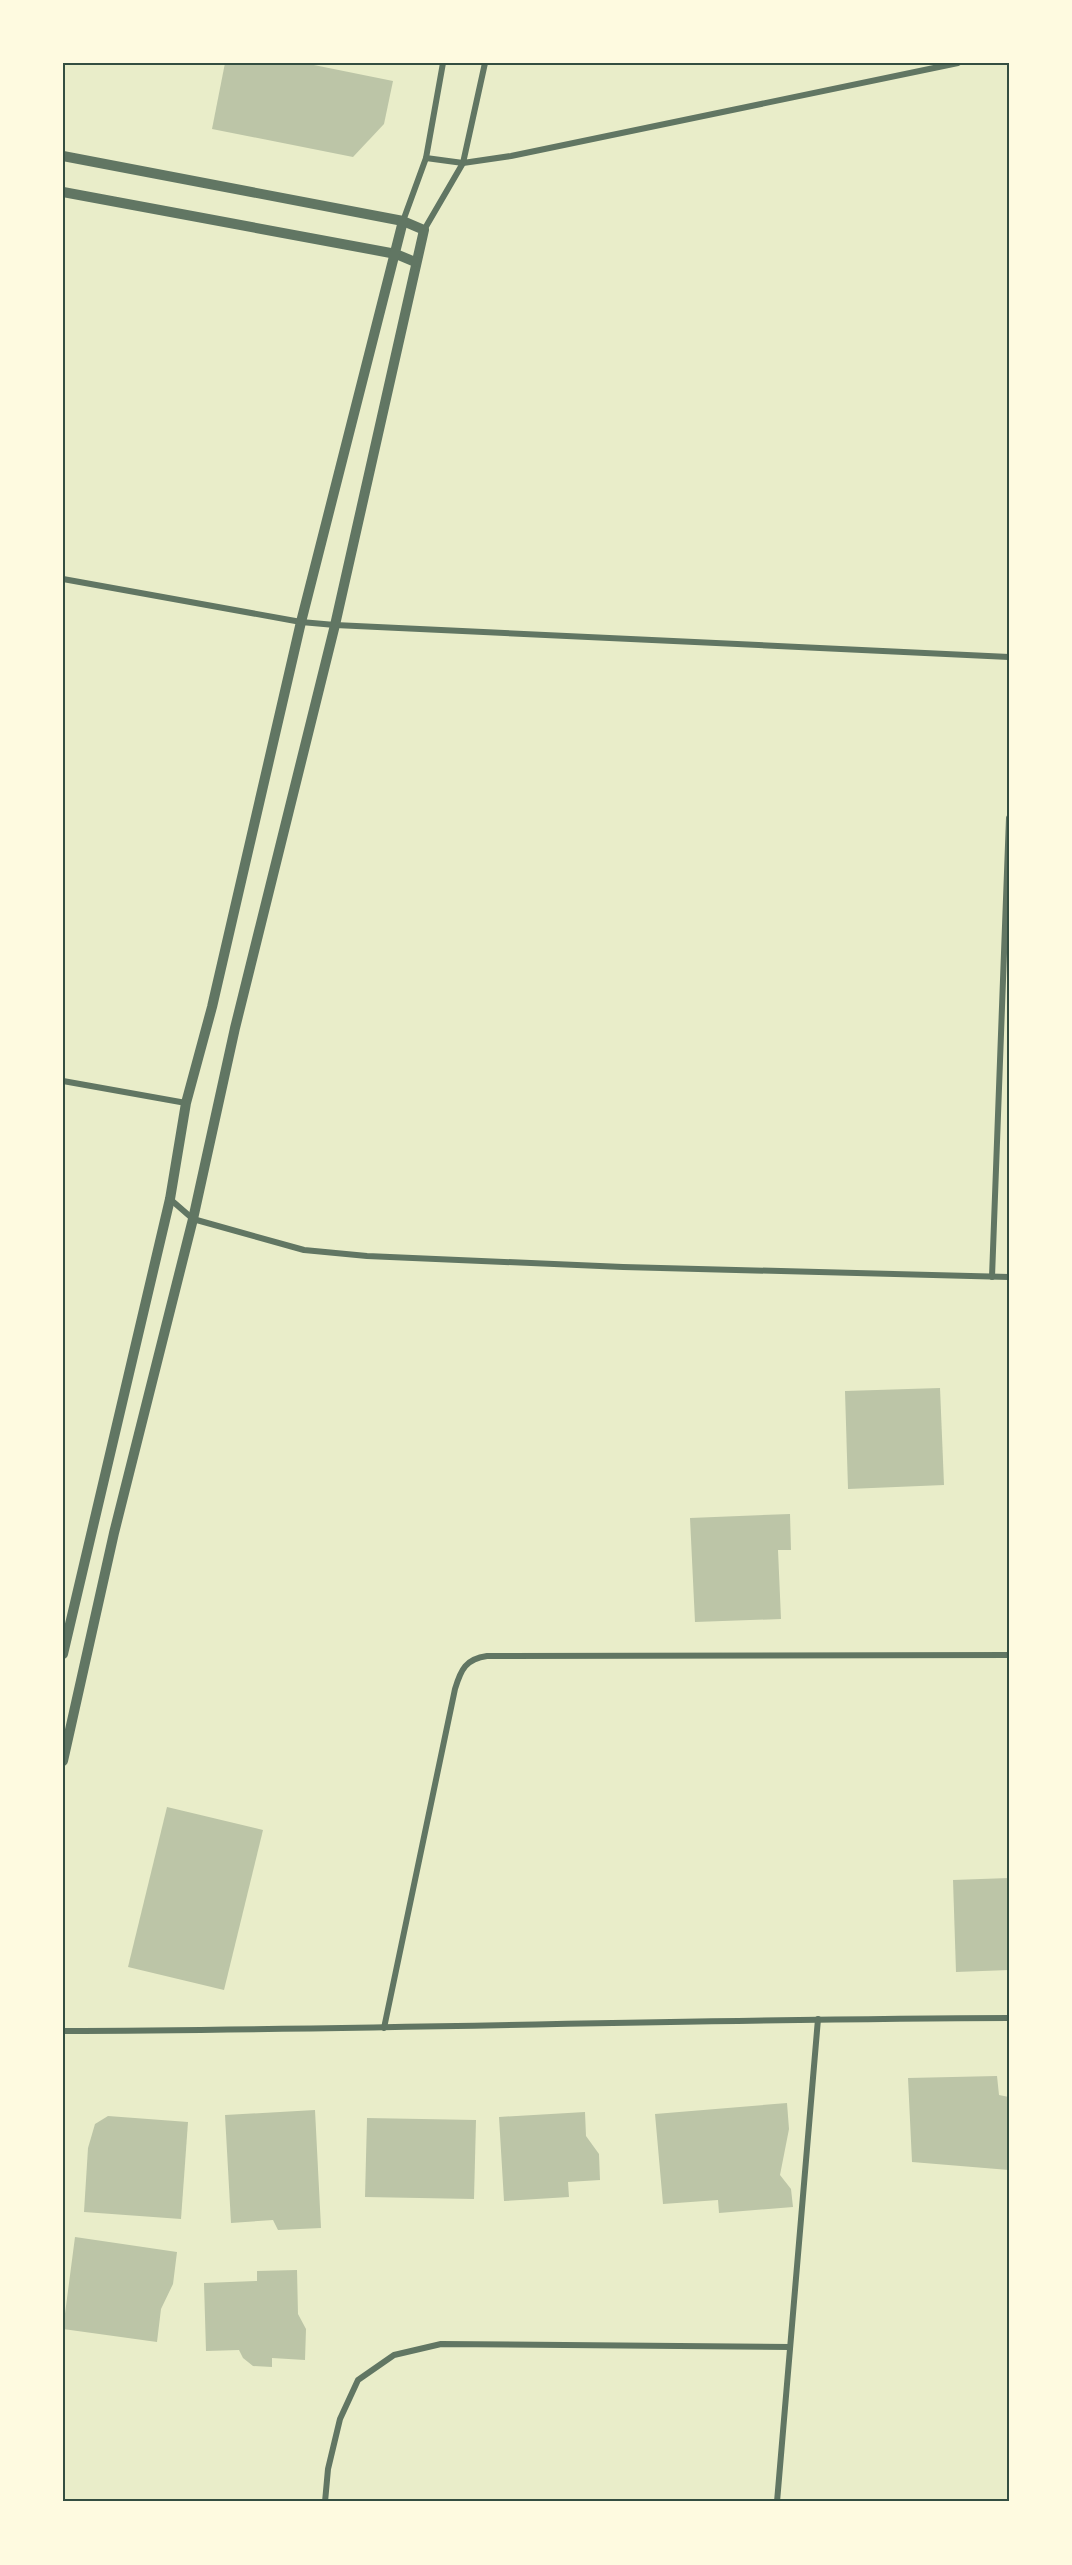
<svg xmlns="http://www.w3.org/2000/svg" width="1072" height="2565" viewBox="0 0 1072 2565" font-family="'Work Sans',sans-serif">
<style>
.building{fill:#bcc5a7}
.lines{fill:none;stroke-linecap:round;stroke-linejoin:round}
.minor{stroke:#617663;stroke-width:6}
.tertiary{stroke:#617663;stroke-width:10}
.neatline{fill:none;stroke:#344e41;stroke-width:2}
</style>
<rect width="100%" height="100%" fill="#e9edc9"/>
<!-- building -->
<g class="building">
<path d="M 225,63 L 304,63 L 393,81 L 384,124 L 353,157 L 212,129 Z"/>
<path d="M 940,1388 L 944,1485 L 848,1489 L 845,1391 Z"/>
<path d="M 790,1514 L 791,1550 L 778,1550 L 781,1619 L 695,1622 L 690,1518 Z"/>
<path d="M 167,1807 L 263,1830 L 224,1990 L 128,1967 Z"/>
<path d="M 1009,1878 L 1009,1970 L 956,1972 L 953,1880 Z"/>
<path d="M 997,2076 L 999,2095 L 1009,2097 L 1009,2170 L 912,2162 L 908,2078 Z"/>
<path d="M 787,2103 L 789,2129 L 780,2175 L 791,2189 L 793,2207 L 719,2213 L 718,2200 L 663,2204 L 655,2114 Z"/>
<path d="M 315,2110 L 321,2228 L 278,2230 L 273,2220 L 231,2223 L 225,2115 Z"/>
<path d="M 585,2112 L 586,2136 L 599,2154 L 600,2180 L 568,2182 L 569,2197 L 504,2201 L 499,2117 Z"/>
<path d="M 108,2116 L 188,2122 L 181,2219 L 84,2212 L 88,2148 L 95,2124 Z"/>
<path d="M 367,2118 L 476,2120 L 474,2199 L 365,2197 Z"/>
<path d="M 75,2237 L 177,2252 L 173,2284 L 161,2309 L 157,2342 L 63,2329 Z"/>
<path d="M 297,2270 L 298,2314 L 306,2329 L 305,2360 L 272,2358 L 272,2367 L 253,2366 L 243,2358 L 239,2350 L 206,2351 L 204,2283 L 257,2281 L 257,2271 Z"/>
</g>
<g class="lines">
<!-- minor -->
<g class="minor">
<path d="M 426,158 L 463,163 L 511,156 L 958,63"/>
<path d="M 403,221 L 426,158 L 443,63"/>
<path d="M 424,230 L 463,163 L 485,63"/>
<path d="M 63,579 L 301,622 L 335,625 L 1009,657"/>
<path d="M 63,1081 L 186,1103"/>
<path d="M 170,1199 L 193,1219 L 304,1250 L 367,1256 L 623,1267 L 1009,1277"/>
<path d="M 992,1277 L 1009,818"/>
<path d="M 384,2028 L 455,1689 C 461,1669 466,1659 487,1656 L 1009,1655"/>
<path d="M 63,2031 C 378,2030 694,2019 1009,2018"/>
<path d="M 325,2502 L 328,2469 L 340,2419 L 358,2380 L 394,2355 L 441,2344 L 790,2347"/>
<path d="M 777,2502 L 818,2019"/>
</g>
<!-- tertiary -->
<g class="tertiary">
<path d="M 63,156 L 403,221 L 424,230 L 335,625 L 235,1028 L 193,1219 L 114,1533 L 63,1761"/>
<path d="M 63,192 L 396,254 L 415,262"/>
<path d="M 63,1654 L 170,1199 L 186,1103 L 212,1007 L 301,622 L 403,221"/>
</g>
</g>
<!-- border -->
<rect width="1072" height="2565" fill="none" stroke="#fefae0" stroke-width="129"/>
<rect x="64" y="64" width="944" height="2436" class="neatline"/>
</svg>
